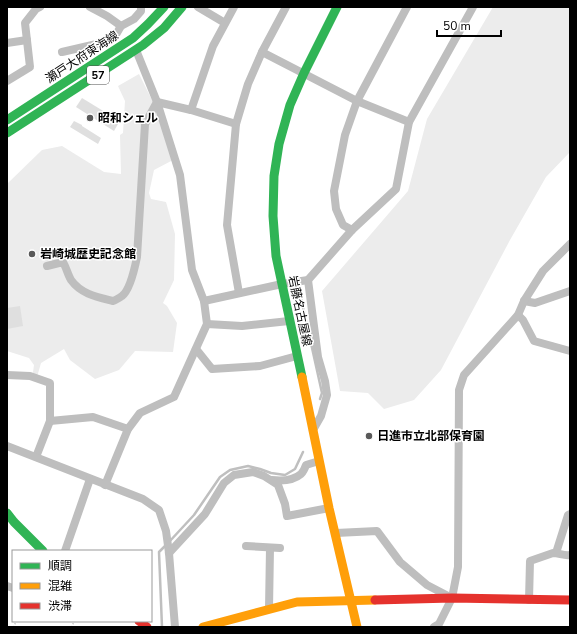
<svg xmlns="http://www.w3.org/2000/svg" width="577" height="634" viewBox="0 0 577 634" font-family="'Nunito Sans','Noto Sans JP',sans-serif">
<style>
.green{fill:#ececec}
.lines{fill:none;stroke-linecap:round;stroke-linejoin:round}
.stream{stroke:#bfbfbf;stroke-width:2.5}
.building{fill:#dfdfdf}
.path{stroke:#b9b9b9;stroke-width:1.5;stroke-dasharray:1 2;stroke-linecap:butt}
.street{stroke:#bebebe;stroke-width:8}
.fast{stroke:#30b455;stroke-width:9}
.slow{stroke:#ff9f0a;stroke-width:9}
.jam{stroke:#e5322d;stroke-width:9}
.poi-dot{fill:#595959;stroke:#fff;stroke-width:1.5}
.labels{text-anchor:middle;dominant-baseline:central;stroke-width:3;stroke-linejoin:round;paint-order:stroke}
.shield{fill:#fff;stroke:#4c4c4c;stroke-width:1}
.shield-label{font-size:11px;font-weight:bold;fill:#000}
.street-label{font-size:12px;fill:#000;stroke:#fff}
.poi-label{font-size:12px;font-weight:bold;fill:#000;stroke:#fff;text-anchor:start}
</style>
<rect width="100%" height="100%" fill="#fff"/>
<!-- green -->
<g class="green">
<path d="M 493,7 L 570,7 L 570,152 L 546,177 L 510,240 L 441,370 L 414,400 L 384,409 L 368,393 L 340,391 L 322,291 L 408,191 L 427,119 Z"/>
<path d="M 139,74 L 155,106 L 173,160 L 154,170 L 149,193 L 151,199 L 166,202 L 175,234 L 174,280 L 163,303 L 167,306 L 177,323 L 173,352 L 135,351 L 119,370 L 95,379 L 70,360 L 64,349 L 41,363 L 37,377 L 32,379 L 34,365 L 29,358 L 7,351 L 7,184 L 42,150 L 62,146 L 104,172 L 121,174 L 120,135 L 123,133 L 125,101 L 118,86 Z"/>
</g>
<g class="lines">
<!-- stream -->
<g class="stream">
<path d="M 299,289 L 322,393 L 320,399"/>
<path d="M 169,542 L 194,515 L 220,477 L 230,470 L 248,466 L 260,469 L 271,473 L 285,475 L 295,469 L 303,452"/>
<path d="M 162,627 L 159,552 L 166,545"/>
</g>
</g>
<!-- building -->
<g class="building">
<path d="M 82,98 L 118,120 L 118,124 L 114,131 L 76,107 Z"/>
<path d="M 74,121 L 82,125 L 82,126 L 101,138 L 98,144 L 70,127 Z"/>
<path d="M 20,306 L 23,326 L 7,329 L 7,308 Z"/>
</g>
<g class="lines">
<!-- path -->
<g class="path">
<path d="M 14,627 L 16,621"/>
<path d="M 72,627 L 74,621"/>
</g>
<!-- street -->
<g class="street">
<path d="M 90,7 L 107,16 L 121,26"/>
<path d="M 198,7 L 225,23"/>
<path d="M 7,43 L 27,40"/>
<path d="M 62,52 L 101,43 L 114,38 L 121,26 L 134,19 L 141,11 L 141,7"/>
<path d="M 262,52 L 357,101 L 409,122"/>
<path d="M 7,81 L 30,67 L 25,23 L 36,9 L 40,7"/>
<path d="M 157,102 L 191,110 L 236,124"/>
<path d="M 191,110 L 213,46 L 234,7"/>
<path d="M 352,230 L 343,225 L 336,209 L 334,191 L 345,135 L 357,101 L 407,7"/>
<path d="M 47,266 L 63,262 C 66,267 68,275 71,280 C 81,294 97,297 113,301 C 116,300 119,298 122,296 C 130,290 135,267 137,257 L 145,124 L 157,102"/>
<path d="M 308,280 L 318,357 L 325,381 L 327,395 L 321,416 L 313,430"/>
<path d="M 239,293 L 227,225 L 236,124 L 248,84 L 262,52 L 286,7"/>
<path d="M 204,301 L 282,284 L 308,280 L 352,230 L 396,189 L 409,122 L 473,7"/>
<path d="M 524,301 L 535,303 L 570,291"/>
<path d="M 518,315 L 523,320 L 534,341 L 570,351"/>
<path d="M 207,324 L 242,326 L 289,321"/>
<path d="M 196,349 L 212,369 L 260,366 L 297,356"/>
<path d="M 7,375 L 30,376 L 50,383 L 50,421 L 36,457"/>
<path d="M 50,421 L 93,417 L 128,429"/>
<path d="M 7,446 L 143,499 L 159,510 L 166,531 L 169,553 L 175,627"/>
<path d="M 272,480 C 281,481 293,481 301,474 C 303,472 305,468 306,465 L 319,461"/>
<path d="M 105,485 L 128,429 L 140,413 L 174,397 L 207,324 L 204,301 L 192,270 L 180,175 L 157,102 L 136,50"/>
<path d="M 336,533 L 377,531 L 400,562 L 427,585 L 450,597"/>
<path d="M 246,546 L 280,548"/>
<path d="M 65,551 L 90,479"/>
<path d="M 169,553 L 205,514 L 224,483 L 234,475 L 253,472 L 264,476 L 278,485 L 285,504 L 287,516 L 329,508"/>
<path d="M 556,553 L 568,515 L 570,514"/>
<path d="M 7,586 L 13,588"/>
<path d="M 529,600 L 530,561 L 553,553 C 559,553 564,556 570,555"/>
<path d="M 269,609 L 270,548"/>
<path d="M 434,627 L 439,624 L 452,598 L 458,567 L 459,390 L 464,375 L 518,315 L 524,301 L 543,271 L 570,244"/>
</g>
<!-- fast -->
<g class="fast">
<path d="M 7,120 L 133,38 L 148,24 L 164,7"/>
<path d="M 7,133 L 143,45 L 164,28 L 182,7"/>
<path d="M 302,377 L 276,256 L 273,216 L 274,176 L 279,144 L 290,105 L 304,73 L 337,7"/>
<path d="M 7,513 L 14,522 L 43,551"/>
</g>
<!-- slow -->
<g class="slow">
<path d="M 302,377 L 329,508 L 357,627"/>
<path d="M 203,627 L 297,602 L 375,600"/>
</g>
<!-- jam -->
<g class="jam">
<path d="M 375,600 L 452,598 L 570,600"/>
<path d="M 139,621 L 147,627"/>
</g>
</g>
<!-- markers -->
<g class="poi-dot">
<circle cx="90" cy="118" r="4"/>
<circle cx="32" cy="254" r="4"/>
<circle cx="369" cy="436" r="4"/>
</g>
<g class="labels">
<!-- shield labels -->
<rect class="shield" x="87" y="66" width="22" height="18" rx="3"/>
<g class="shield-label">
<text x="98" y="75">57</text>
</g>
<!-- street labels -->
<g class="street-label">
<text transform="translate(82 57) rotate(-33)">瀬戸大府東海線</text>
<text transform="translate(300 311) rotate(78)">岩藤名古屋線</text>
</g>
<!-- poi labels -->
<g class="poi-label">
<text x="98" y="118">昭和シェル</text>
<text x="40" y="254">岩崎城歴史記念館</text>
<text x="377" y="436">日進市立北部保育園</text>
</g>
</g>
<!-- border -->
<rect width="577" height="634" fill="none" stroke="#000000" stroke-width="16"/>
<!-- legend -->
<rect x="12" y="550" width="140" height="72" fill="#ffffff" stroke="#999999"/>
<rect x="20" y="563" width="20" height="6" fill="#30b455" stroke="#999999"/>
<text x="48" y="570" font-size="12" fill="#000000">順調</text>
<rect x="20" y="583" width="20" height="6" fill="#ff9f0a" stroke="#999999"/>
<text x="48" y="590" font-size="12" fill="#000000">混雑</text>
<rect x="20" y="603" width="20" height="6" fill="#e5322d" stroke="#999999"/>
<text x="48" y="610" font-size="12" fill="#000000">渋滞</text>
<!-- scale -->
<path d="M437 30v6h64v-6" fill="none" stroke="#000000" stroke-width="2"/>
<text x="443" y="30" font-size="12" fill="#000000" stroke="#ffffff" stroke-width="3" paint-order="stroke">50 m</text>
</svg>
